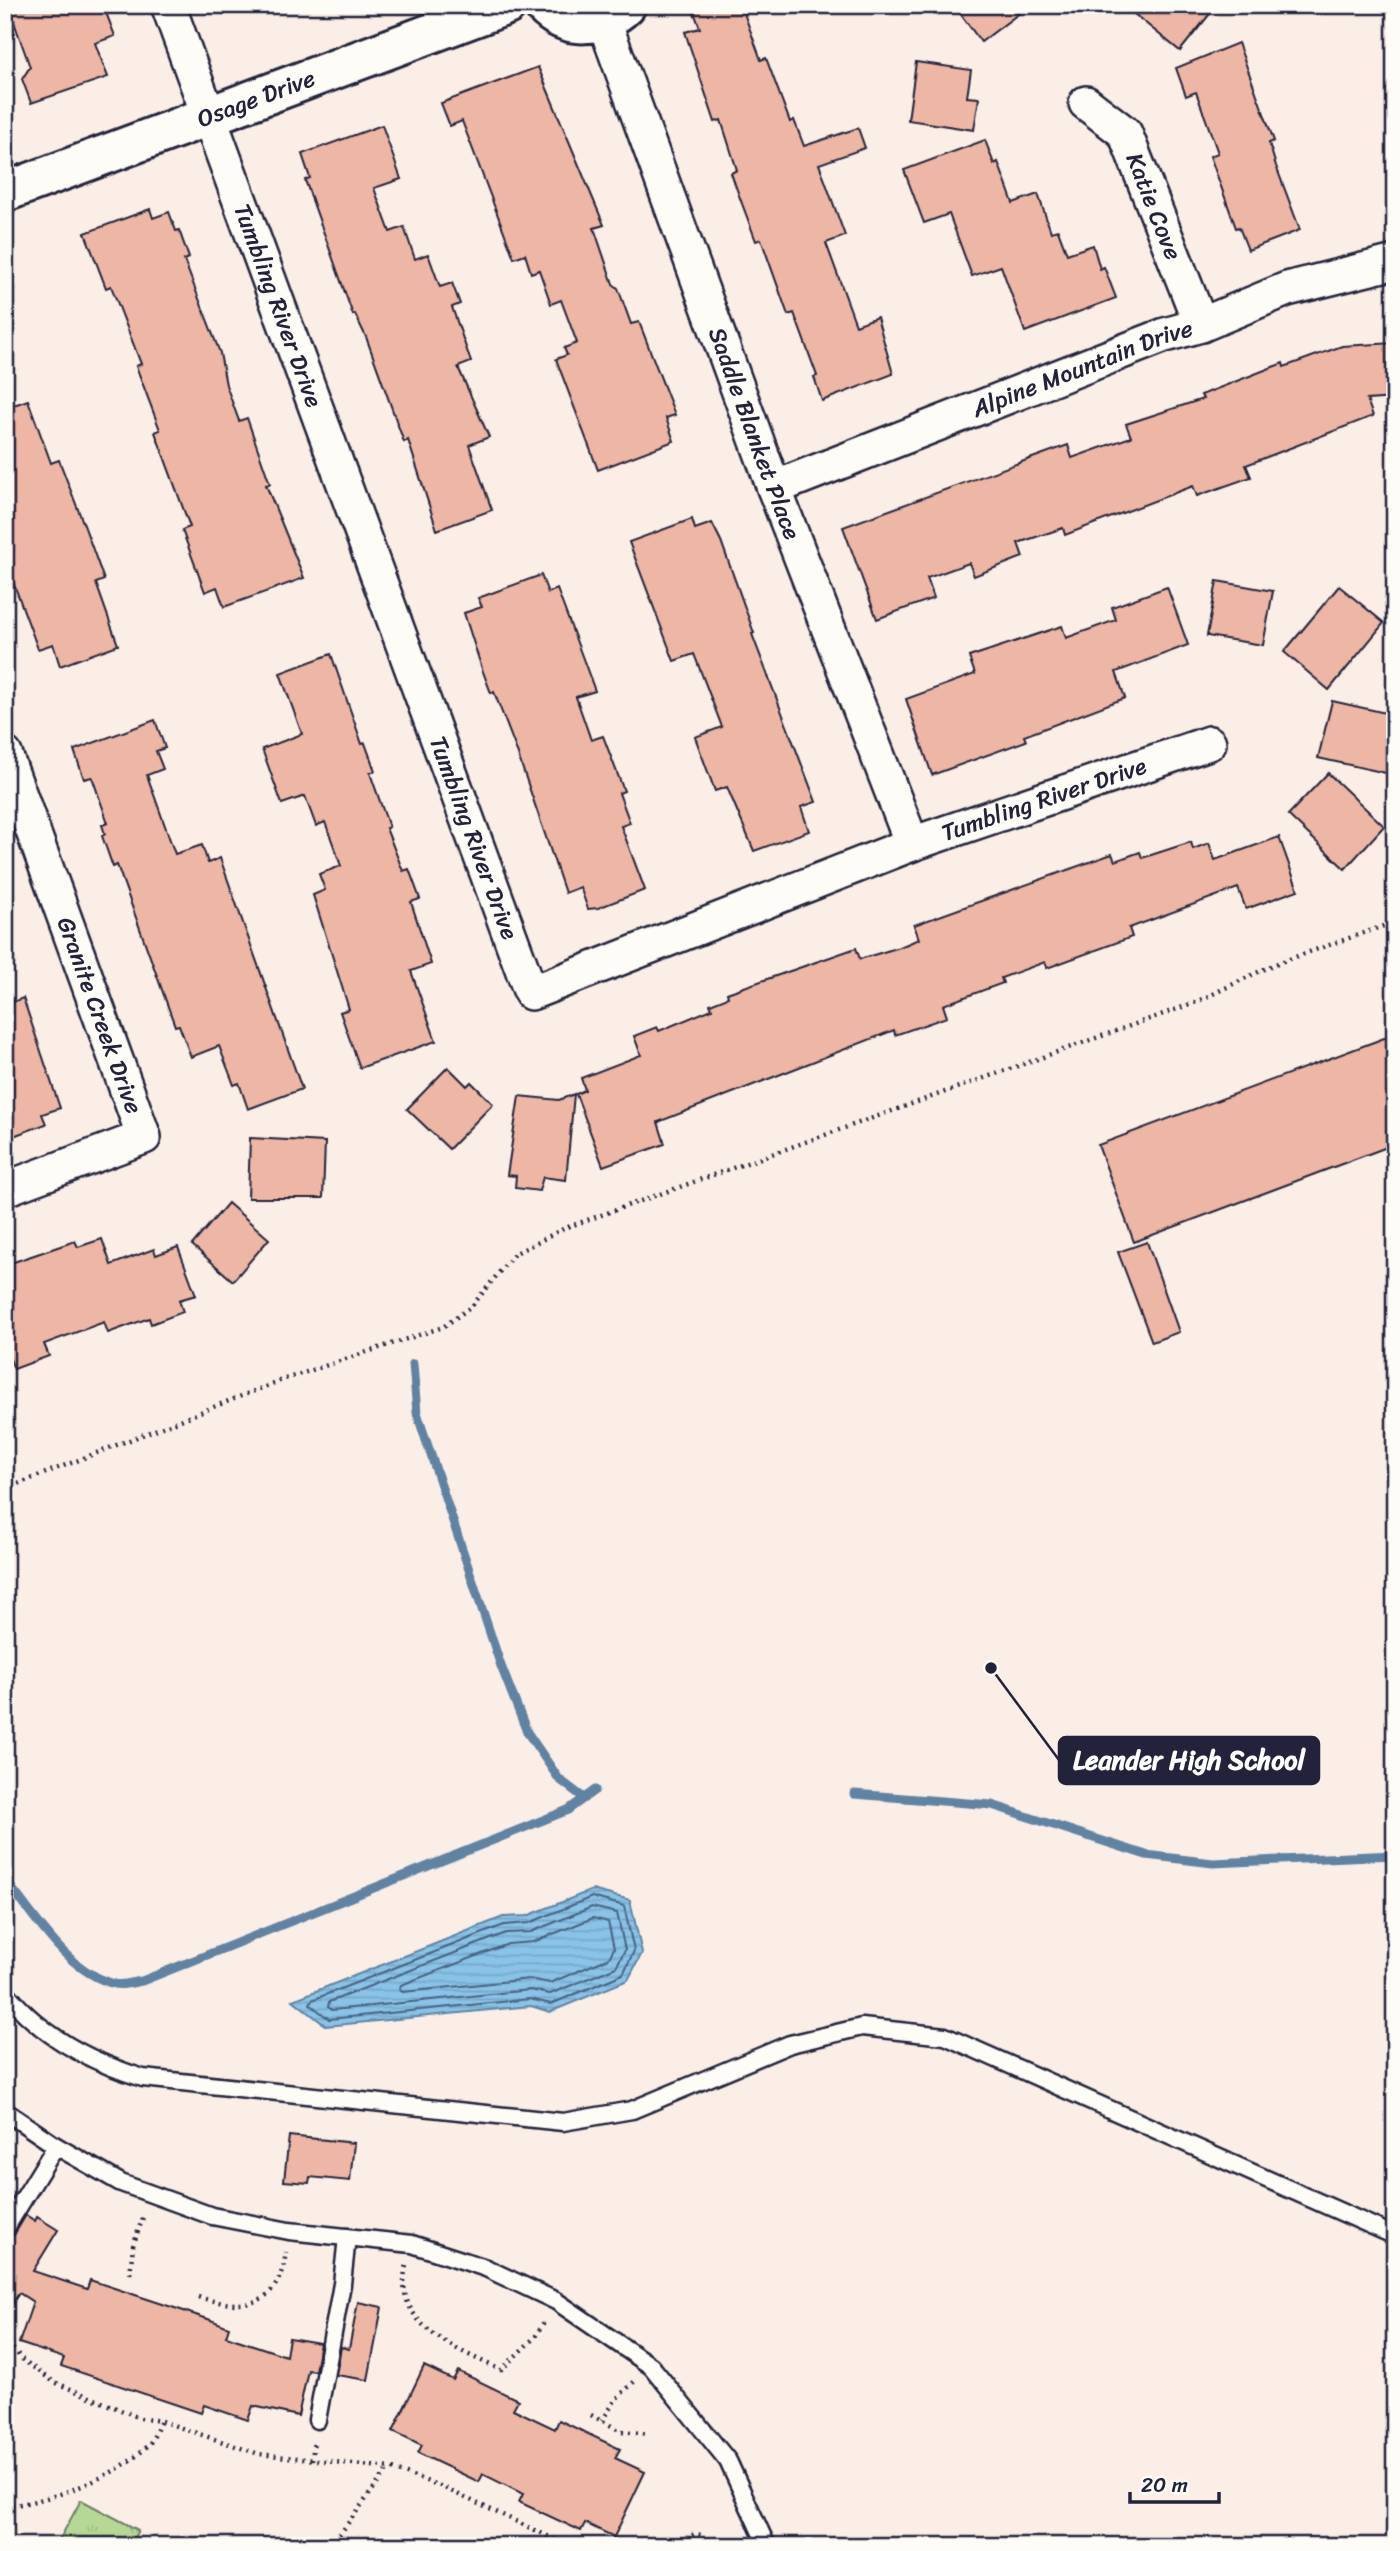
<svg xmlns="http://www.w3.org/2000/svg" width="1400" height="2551" viewBox="0 0 1400 2551" font-family="Sriracha,sans-serif">
<style>
.park{fill:url(#park-tufts);stroke:#6c7e68;stroke-width:2}
.water{fill:url(#water-rules);stroke:#6083a3;stroke-width:2}
.lines{fill:none;stroke-linecap:round;stroke-linejoin:round}
.shore{stroke:#4b6280;stroke-width:2}
.stream{stroke:#6083a3;stroke-width:9}
.building{fill:#eeb6a5;stroke:#22223b;stroke-width:2}
.service-casing{stroke:#22223b;stroke-width:21}
.minor-casing{stroke:#22223b;stroke-width:38}
.tertiary-casing{stroke:#22223b;stroke-width:44}
.path{stroke:#22223b;stroke-width:4.5;stroke-dasharray:2 5;stroke-linecap:butt}
.service{stroke:#fdfcf7;stroke-width:16}
.minor{stroke:#fdfcf7;stroke-width:33}
.tertiary{stroke:#fdfcf7;stroke-width:38}
.labels{text-anchor:middle;dominant-baseline:central;stroke-width:5;stroke-linejoin:round;paint-order:stroke}
.street-label{font-size:24px;fill:#22223b;stroke:#fdfcf7}
.leader{fill:none;stroke:#22223b;stroke-width:2.5}
.callout-dot{fill:#22223b;stroke:#fdfcf7;stroke-width:2.5}
.callout{fill:#22223b;stroke:#22223b;stroke-width:2.5}
.callout-label{font-size:26px;text-anchor:middle;font-weight:bold;fill:#fff}
</style>
<defs>
<pattern id="park-tufts" width="24" height="20" patternUnits="userSpaceOnUse" patternTransform="scale(1.75)"><rect width="24" height="20" fill="#b5d994"/><path d="M3 7l-1-3M5 7V3M7 7l1-3M15 17l-1-3M17 17v-4M19 17l1-3" fill="none" stroke="#9bba80"/></pattern>
<pattern id="water-rules" width="6" height="5" patternUnits="userSpaceOnUse" patternTransform="scale(1.75)"><rect width="6" height="5" fill="#89c3e8"/><path d="M0 2.5h6" fill="none" stroke="#76a7c8"/></pattern>
</defs>
<rect width="100%" height="100%" fill="#faeee7"/>
<filter id="ink" filterUnits="userSpaceOnUse"><feTurbulence type="fractalNoise" baseFrequency=".0143" numOctaves="2"/><feDisplacementMap in="SourceGraphic" scale="14" xChannelSelector="R" yChannelSelector="G"/><feConvolveMatrix kernelMatrix="1 2 1 2 8 2 1 2 1" color-interpolation-filters="sRGB"/></filter>
<g filter="url(#ink)">
<!-- park -->
<path class="park" d="M 81,2500 L 138,2530 L 130,2546 L 56,2546 Z"/>
<!-- water -->
<path class="water" d="M 592,1890 L 630,1900 L 642,1953 L 628,1980 L 550,2012 L 531,2006 L 326,2026 L 293,2000 L 503,1917 L 527,1916 Z"/>
<g class="lines">
<!-- shore -->
<g class="shore">
<path d="M 592,1897 L 624,1906 L 634,1951 L 623,1974 L 551,2004 L 530,1999 L 329,2019 L 310,2004 L 312,2000 L 504,1925 L 529,1923 Z"/>
<path d="M 592,1907 L 617,1913 L 625,1950 L 616,1967 L 550,1994 L 530,1990 L 332,2010 L 328,2007 L 329,2002 L 506,1933 L 531,1932 Z"/>
<path d="M 593,1918 L 608,1922 L 614,1948 L 609,1958 L 550,1983 L 529,1979 L 403,1992 L 399,1990 L 401,1985 L 508,1944 L 533,1942 Z"/>
</g>
<!-- stream -->
<g class="stream">
<path d="M 413,1364 L 417,1413 L 501,1666 L 527,1732 L 559,1779 L 584,1798"/>
<path d="M 854,1794 L 992,1805 L 1146,1855 L 1213,1863 L 1395,1855"/>
<path d="M 5,1880 C 35,1915 66,1972 115,1984 C 123,1986 134,1982 142,1981 L 568,1810 L 595,1790"/>
</g>
</g>
<!-- building -->
<g class="building">
<path d="M 8,5 L 103,5 L 115,36 L 95,43 L 108,77 L 31,103 L 22,79 L 30,67 Z"/>
<path d="M 711,5 L 741,5 L 761,60 L 766,58 L 790,122 L 794,120 L 804,146 L 858,128 L 865,148 L 819,164 L 845,236 L 826,243 L 856,325 L 877,317 L 893,374 L 822,401 L 814,377 L 817,376 L 794,313 L 788,315 L 761,239 L 756,241 L 741,201 L 731,173 L 737,170 L 721,120 L 715,122 L 685,32 L 700,28 L 694,12 Z"/>
<path d="M 954,5 L 1030,5 L 981,42 Z"/>
<path d="M 1123,5 L 1217,5 L 1180,51 Z"/>
<path d="M 1238,43 L 1274,141 L 1269,143 L 1276,166 L 1300,230 L 1248,250 L 1239,227 L 1236,228 L 1210,156 L 1218,153 L 1196,92 L 1186,96 L 1176,68 Z"/>
<path d="M 916,62 L 971,70 L 967,97 L 979,98 L 974,130 L 908,120 Z"/>
<path d="M 538,67 L 604,225 L 594,228 L 613,284 L 618,288 L 631,324 L 639,322 L 675,415 L 666,418 L 674,441 L 598,470 L 556,359 L 567,355 L 564,348 L 577,343 L 561,300 L 551,304 L 539,270 L 531,273 L 525,254 L 514,258 L 462,121 L 450,126 L 441,103 Z"/>
<path d="M 382,125 L 401,179 L 374,188 L 390,232 L 404,227 L 415,259 L 428,254 L 440,287 L 452,283 L 460,304 L 452,307 L 471,362 L 458,367 L 489,437 L 469,445 L 492,510 L 437,530 L 408,440 L 404,442 L 366,337 L 355,314 L 353,315 L 305,180 L 310,178 L 302,154 Z"/>
<path d="M 985,140 L 994,164 L 998,162 L 1013,203 L 1038,194 L 1051,232 L 1058,230 L 1067,254 L 1093,245 L 1100,269 L 1104,267 L 1116,298 L 1025,332 L 1001,266 L 972,276 L 949,214 L 924,223 L 904,170 Z"/>
<path d="M 150,209 L 153,218 L 169,212 L 176,231 L 179,230 L 189,258 L 184,260 L 220,353 L 226,385 L 239,421 L 247,418 L 270,484 L 266,485 L 304,578 L 224,607 L 217,587 L 205,592 L 182,530 L 190,527 L 155,432 L 160,430 L 136,366 L 141,364 L 111,286 L 106,288 L 85,233 Z"/>
<path d="M 1395,343 L 1395,398 L 1367,400 L 1373,416 L 1246,465 L 1251,477 L 1197,496 L 1193,486 L 1065,535 L 1063,528 L 1018,543 L 1023,557 L 974,576 L 969,563 L 927,578 L 934,598 L 877,619 L 843,527 L 1068,445 L 1072,458 L 1131,437 L 1126,424 L 1203,399 L 1201,395 L 1283,363 L 1284,367 L 1342,346 Z"/>
<path d="M 28,400 L 51,463 L 59,460 L 84,525 L 104,580 L 96,583 L 118,645 L 60,666 L 53,644 L 38,649 L 5,560 L 5,408 Z"/>
<path d="M 692,519 L 695,529 L 712,523 L 721,541 L 754,633 L 752,634 L 816,802 L 801,807 L 809,831 L 754,851 L 727,787 L 715,791 L 695,737 L 722,727 L 694,654 L 674,661 L 629,542 Z"/>
<path d="M 541,575 L 548,593 L 557,589 L 595,691 L 576,697 L 591,740 L 603,736 L 624,791 L 619,793 L 630,823 L 621,826 L 645,890 L 598,908 L 588,909 L 580,887 L 565,893 L 516,749 L 494,692 L 491,693 L 482,669 L 464,613 L 482,607 L 478,598 Z"/>
<path d="M 1217,581 L 1273,591 L 1263,645 L 1207,636 Z"/>
<path d="M 1339,586 L 1384,623 L 1329,690 L 1284,652 Z"/>
<path d="M 1167,587 L 1188,645 L 1116,672 L 1125,698 L 1024,736 L 1026,741 L 932,775 L 906,699 L 975,674 L 969,657 L 1062,626 L 1066,638 L 1116,620 L 1112,607 Z"/>
<path d="M 331,654 L 362,744 L 365,743 L 375,771 L 370,773 L 389,827 L 386,828 L 403,871 L 409,869 L 420,899 L 411,902 L 431,964 L 411,971 L 436,1041 L 360,1068 L 340,1012 L 349,1009 L 313,895 L 325,890 L 319,874 L 341,866 L 325,822 L 316,826 L 305,796 L 282,804 L 262,749 L 302,734 L 280,673 Z"/>
<path d="M 1332,701 L 1395,715 L 1395,775 L 1318,758 Z"/>
<path d="M 155,720 L 165,748 L 156,751 L 163,769 L 147,775 L 175,854 L 202,845 L 208,863 L 220,858 L 302,1089 L 248,1109 L 239,1083 L 234,1085 L 219,1046 L 191,1057 L 179,1025 L 175,1026 L 117,865 L 113,867 L 102,836 L 105,834 L 102,825 L 108,823 L 92,777 L 84,779 L 74,750 Z"/>
<path d="M 1328,773 L 1384,826 L 1345,869 L 1288,815 Z"/>
<path d="M 1279,837 L 1298,890 L 1246,909 L 1238,888 L 1129,928 L 1132,937 L 1047,968 L 1045,962 L 1001,978 L 1003,983 L 943,1005 L 947,1017 L 895,1035 L 894,1030 L 658,1122 L 665,1144 L 603,1166 L 576,1094 L 585,1090 L 581,1078 L 641,1055 L 634,1036 L 657,1027 L 659,1031 L 712,1009 L 710,1004 L 728,997 L 727,993 L 856,948 L 860,959 L 900,947 L 919,939 L 914,925 L 1112,854 L 1115,861 L 1140,852 L 1142,858 L 1191,842 L 1193,849 L 1209,843 L 1215,860 Z"/>
<path d="M 23,998 L 60,1108 L 42,1114 L 46,1124 L 5,1139 L 5,1005 Z"/>
<path d="M 1395,1034 L 1395,1144 L 1134,1242 L 1098,1145 Z"/>
<path d="M 448,1067 L 467,1086 L 471,1082 L 493,1104 L 449,1149 L 407,1109 Z"/>
<path d="M 574,1094 L 566,1180 L 543,1177 L 539,1191 L 515,1188 L 516,1176 L 507,1175 L 519,1096 L 559,1100 Z"/>
<path d="M 250,1138 L 325,1142 L 323,1198 L 248,1198 Z"/>
<path d="M 228,1203 L 269,1239 L 233,1281 L 192,1245 Z"/>
<path d="M 102,1239 L 111,1265 L 154,1249 L 156,1255 L 178,1247 L 196,1295 L 179,1300 L 183,1312 L 151,1324 L 149,1318 L 108,1333 L 104,1322 L 44,1344 L 49,1356 L 14,1369 L 5,1346 L 5,1265 L 75,1241 L 78,1247 Z"/>
<path d="M 1147,1242 L 1179,1332 L 1152,1342 L 1118,1252 Z"/>
<path d="M 289,2136 L 354,2143 L 350,2181 L 310,2177 L 309,2183 L 284,2181 Z"/>
<path d="M 26,2215 L 35,2221 L 37,2217 L 58,2230 L 33,2271 L 87,2289 L 90,2280 L 208,2319 L 229,2327 L 226,2336 L 286,2356 L 289,2338 L 320,2343 L 315,2371 L 308,2370 L 298,2416 L 253,2406 L 248,2420 L 204,2405 L 201,2413 L 61,2366 L 64,2358 L 19,2343 L 33,2302 L 19,2293 L 5,2315 L 5,2239 L 14,2235 Z"/>
<path d="M 358,2302 L 382,2307 L 368,2380 L 336,2375 L 341,2347 L 349,2349 Z"/>
<path d="M 424,2366 L 453,2380 L 458,2371 L 518,2400 L 513,2409 L 555,2429 L 559,2420 L 620,2449 L 615,2458 L 645,2472 L 614,2537 L 585,2523 L 581,2531 L 519,2502 L 523,2494 L 483,2474 L 479,2482 L 418,2453 L 422,2445 L 393,2431 Z"/>
</g>
<g class="lines">
<!-- service casing -->
<g class="service-casing">
<g id="service">
<path d="M 5,1991 C 39,2035 91,2062 143,2078 L 563,2122 L 632,2110 L 790,2044 L 862,2027 L 945,2036 L 1395,2236"/>
<path d="M 5,2111 L 56,2146 L 121,2183 L 212,2216 L 289,2231 L 412,2244 L 486,2268 L 556,2301 L 651,2366 L 728,2461 L 767,2546"/>
<path d="M 5,2229 L 56,2146"/>
<path d="M 317,2420 L 342,2284 L 347,2237"/>
</g>
</g>
<!-- minor casing -->
<g class="minor-casing">
<g id="minor">
<path id="s1" d="M 168,5 L 531,993 L 912,844 L 1209,743"/>
<path id="s2" d="M 604,21 L 774,488 L 912,844"/>
<path id="s3" d="M 1086,103 L 1125,133 L 1201,325"/>
<path id="s4" d="M 774,488 L 1165,335 L 1201,325 L 1287,289 L 1395,262"/>
<path id="s5" d="M 5,754 L 144,1137 L 5,1189"/>
</g>
</g>
<!-- tertiary casing -->
<g class="tertiary-casing">
<g id="tertiary">
<path d="M 543,5 C 567,31 602,28 626,5"/>
<path id="s6" d="M 5,192 L 507,5"/>
</g>
</g>
<!-- path -->
<g class="path">
<path d="M 5,1489 L 282,1380 L 443,1327 L 472,1306 L 514,1254 L 565,1228 L 1194,1003 L 1275,964 L 1395,922"/>
<path d="M 406,2266 C 392,2326 457,2349 501,2370 L 535,2337 L 545,2320"/>
<path d="M 130,2274 L 133,2246 L 144,2214"/>
<path d="M 198,2297 C 246,2311 278,2308 286,2252"/>
<path d="M 5,2330 L 6,2341 L 23,2360 L 54,2382 L 140,2418 L 161,2421 L 259,2454 L 390,2468 L 440,2486 L 569,2546"/>
<path d="M 591,2415 L 621,2431 L 649,2434"/>
<path d="M 602,2421 L 616,2399 L 635,2381"/>
<path d="M 312,2460 L 314,2440"/>
<path d="M 5,2506 C 46,2503 121,2476 148,2445 C 154,2439 157,2428 161,2421"/>
<path d="M 331,2546 L 389,2468"/>
<path d="M 666,2546 L 695,2534 L 702,2535 L 706,2546"/>
</g>
<!-- service -->
<use href="#service" class="service"/>
<!-- minor -->
<use href="#minor" class="minor"/>
<!-- tertiary -->
<use href="#tertiary" class="tertiary"/>
</g>
</g>
<g class="labels">
<!-- street labels -->
<g class="street-label">
<text stroke="none"><textPath href="#s6" startOffset="268">Osage Drive</textPath></text>
<text stroke="none"><textPath href="#s3" startOffset="128">Katie Cove</textPath></text>
<text stroke="none"><textPath href="#s1" startOffset="320">Tumbling River Drive</textPath></text>
<text stroke="none"><textPath href="#s4" startOffset="331">Alpine Mountain Drive</textPath></text>
<text stroke="none"><textPath href="#s2" startOffset="439">Saddle Blanket Place</textPath></text>
<text stroke="none"><textPath href="#s1" startOffset="1601">Tumbling River Drive</textPath></text>
<text stroke="none"><textPath href="#s1" startOffset="887">Tumbling River Drive</textPath></text>
<text stroke="none"><textPath href="#s5" startOffset="278">Granite Creek Drive</textPath></text>
</g>
</g>
<!-- callouts -->
<path class="leader" d="M991 1668L1059 1760"/>
<circle class="callout-dot" cx="991" cy="1668" r="7"/>
<rect class="callout" x="1059" y="1737" width="260" height="47" rx="7"/>
<g class="callout-label">
<text x="1189" y="1769">Leander High School</text>
</g>
<!-- margin -->
<rect width="1400" height="2551" fill="none" stroke="#fdfcf7" stroke-width="28"/>
<rect x="14" y="14" width="1372" height="2523" fill="none" stroke="#22223b" stroke-width="2.5" filter="url(#ink)"/>
<!-- scale -->
<path d="M1130 2492v10h89v-10" fill="none" stroke="#22223b" stroke-width="3.5"/>
<text x="1141" y="2492" font-size="21" fill="#22223b" stroke="#fdfcf7" stroke-width="5" paint-order="stroke">20 m</text>
</svg>
